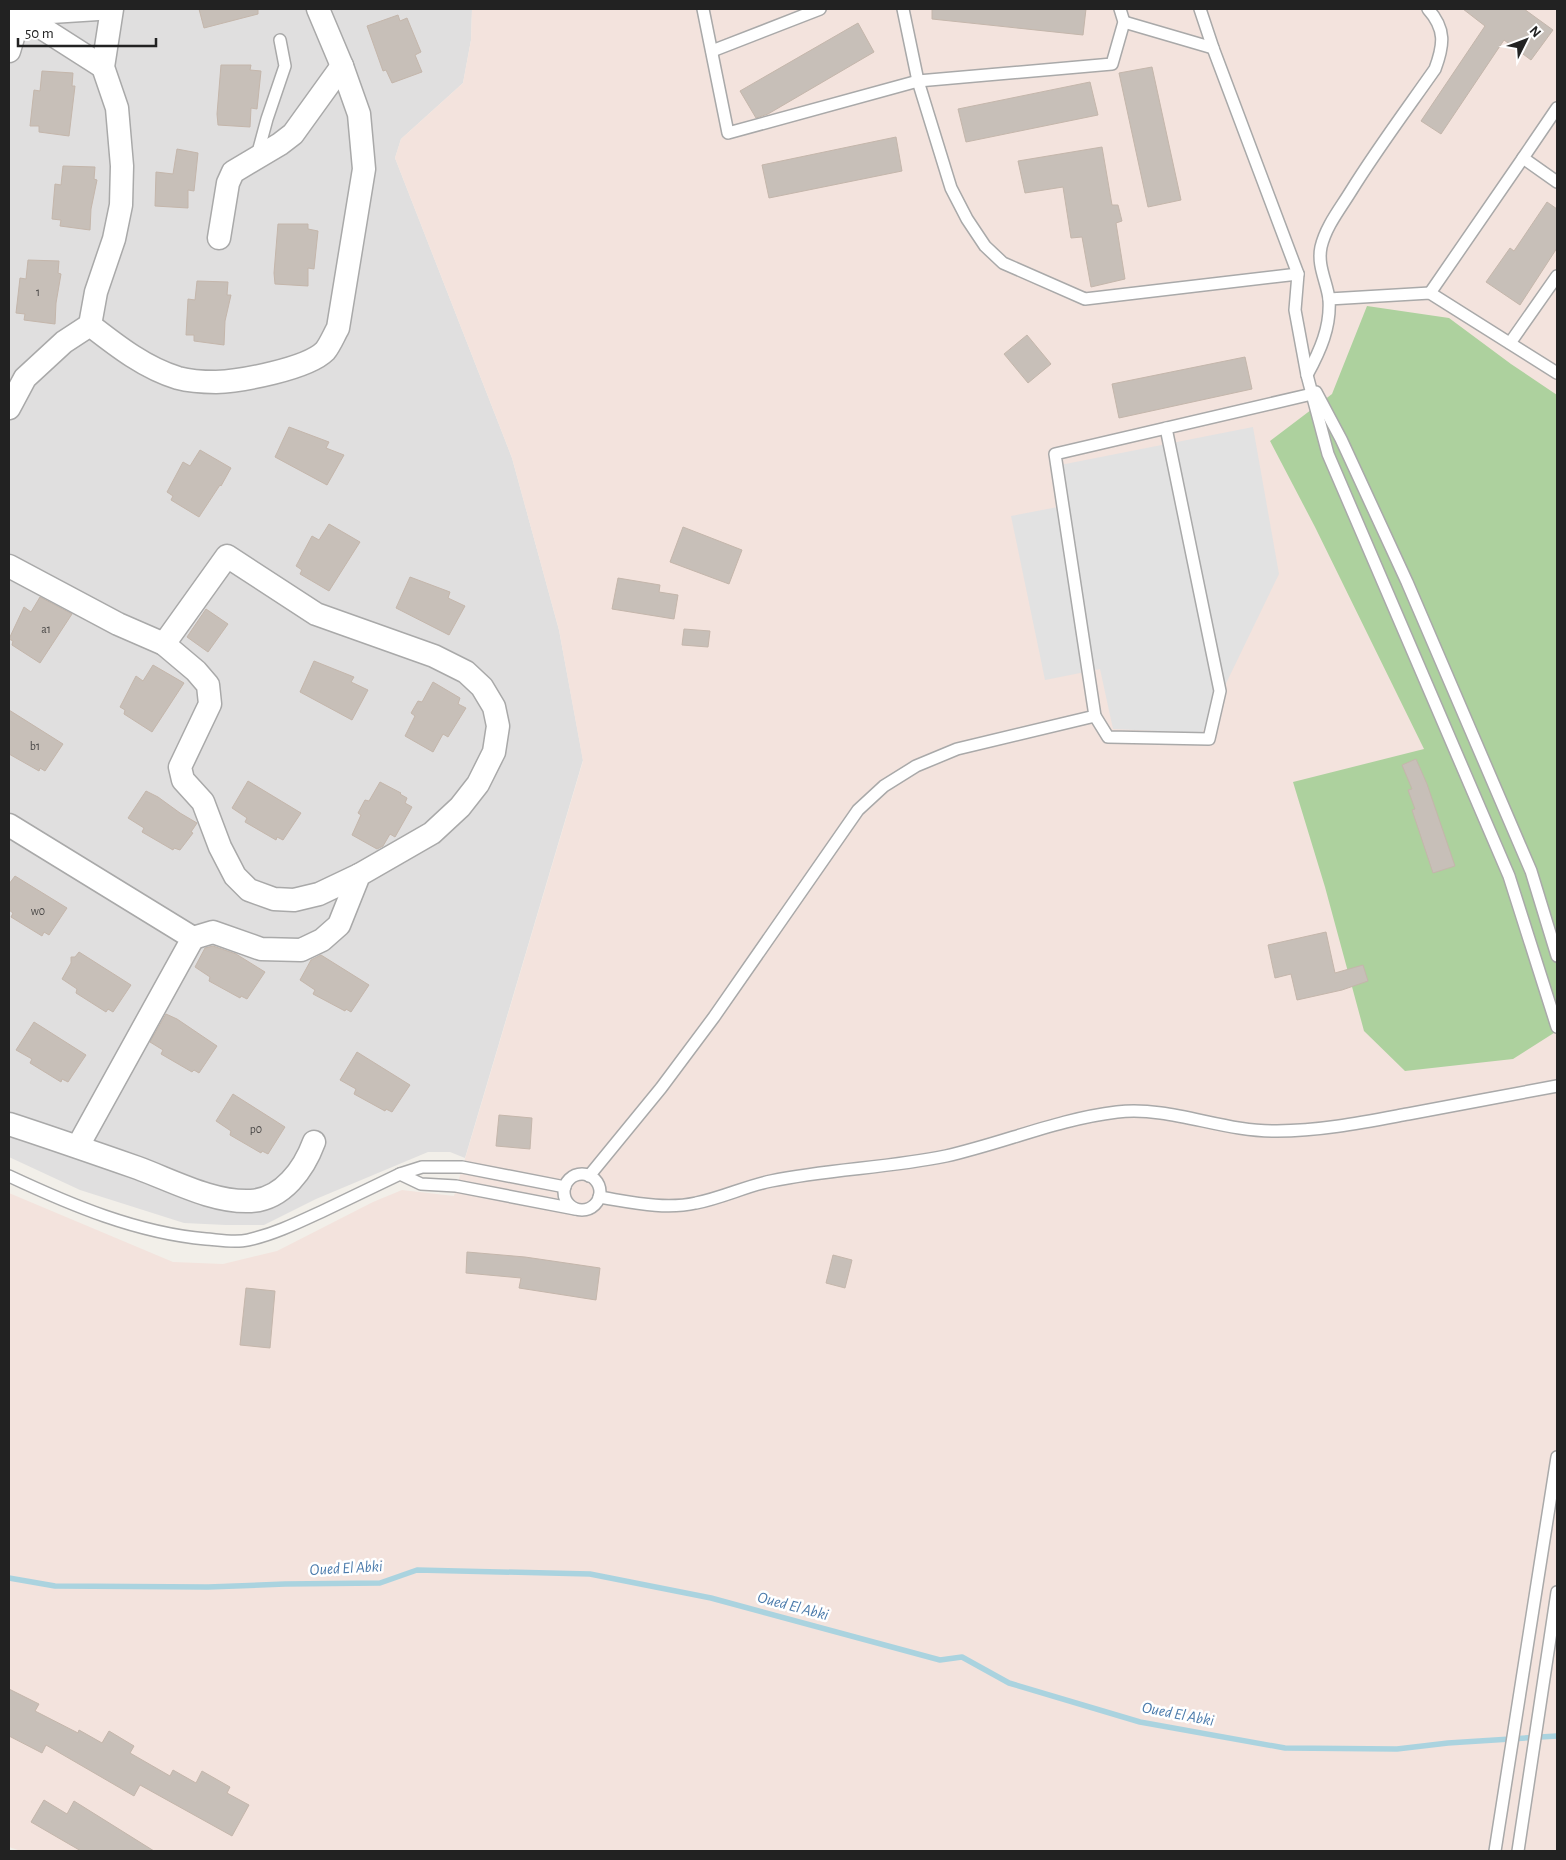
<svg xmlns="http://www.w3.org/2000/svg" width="1566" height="1860" viewBox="0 0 1566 1860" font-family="'Alegreya Sans',sans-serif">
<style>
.residential{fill:#e0dfdf}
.military{fill:#f3e3dd}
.forest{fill:#add19e}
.parking{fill:#e2e2e2}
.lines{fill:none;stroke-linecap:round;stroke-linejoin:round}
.stream{stroke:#aad3df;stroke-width:5.5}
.building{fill:#c7bfb8;stroke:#c4b6ab}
.lane-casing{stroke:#a9a9a9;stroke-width:14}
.street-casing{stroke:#a9a9a9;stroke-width:25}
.lane{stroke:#fff;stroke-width:11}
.street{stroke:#fff;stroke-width:22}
.labels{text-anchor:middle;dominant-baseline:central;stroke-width:5;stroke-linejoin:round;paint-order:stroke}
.number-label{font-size:12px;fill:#4b4948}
.water-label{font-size:16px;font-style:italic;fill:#4a7aab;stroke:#fff}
</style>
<rect width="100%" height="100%" fill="#f2efe9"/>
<!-- residential -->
<path class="residential" d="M 9,9 L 472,9 L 471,40 L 463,83 L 401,139 L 395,158 L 512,458 L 559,630 L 583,760 L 465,1158 L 450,1152 L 428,1152 L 316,1199 L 264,1225 L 226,1225 L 184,1223 L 80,1190 L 9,1157 Z"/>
<!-- military -->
<path class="military" d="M 472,9 L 1557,9 L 1557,1851 L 21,1851 L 9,1847 L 9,1193 L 173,1262 L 223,1264 L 277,1251 L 373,1202 L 402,1190 L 454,1196 L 583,761 L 559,630 L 512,458 L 395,158 L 401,139 L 463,83 L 471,40 Z"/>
<!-- forest -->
<path class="forest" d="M 1367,306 L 1449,318 L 1511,364 L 1557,395 L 1557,1031 L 1513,1059 L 1405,1071 L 1364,1031 L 1325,887 L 1293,782 L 1424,749 L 1315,527 L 1270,441 L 1332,394 Z"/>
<!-- parking -->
<path class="parking" d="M 1253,427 L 1279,574 L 1202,733 L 1113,729 L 1100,669 L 1045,680 L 1011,516 L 1063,506 L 1055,466 Z"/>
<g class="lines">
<!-- stream -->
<path class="stream" d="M 9,1578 L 55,1586 L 208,1587 L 285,1584 L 380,1583 L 417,1570 L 590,1574 L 711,1598 L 940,1660 L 962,1657 L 1009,1683 L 1140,1722 L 1285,1748 L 1397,1749 L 1448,1743 L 1557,1736"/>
</g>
<!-- building -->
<g class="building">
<path d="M 199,9 L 258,9 L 258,14 L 204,28 Z"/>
<path d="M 932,9 L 1086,9 L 1083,35 L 932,19 Z"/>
<path d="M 1463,9 L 1524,9 L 1553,30 L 1531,60 L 1504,40 L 1441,134 L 1421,121 L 1485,26 Z"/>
<path d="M 398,15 L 400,21 L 407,18 L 421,52 L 415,55 L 422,72 L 392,83 L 386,70 L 383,71 L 367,26 Z"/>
<path d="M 858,23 L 874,52 L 768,114 L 756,118 L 740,91 Z"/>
<path d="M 221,65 L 251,65 L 250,70 L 261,71 L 257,109 L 251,108 L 250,127 L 218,125 L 217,114 Z"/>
<path d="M 1152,67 L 1181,200 L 1148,207 L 1119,73 Z"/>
<path d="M 42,71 L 73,73 L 72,86 L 75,86 L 69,136 L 39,132 L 39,126 L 30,126 L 34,90 L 40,91 Z"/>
<path d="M 1090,82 L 1098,115 L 966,142 L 958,109 Z"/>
<path d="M 896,137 L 902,171 L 769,198 L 762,165 Z"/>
<path d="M 1102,147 L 1112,205 L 1118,205 L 1122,221 L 1116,223 L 1125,279 L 1091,287 L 1082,237 L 1071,238 L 1063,187 L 1025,193 L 1018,161 Z"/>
<path d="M 177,149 L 198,153 L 194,191 L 188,190 L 188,208 L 155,206 L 156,172 L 173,174 Z"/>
<path d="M 63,166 L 95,167 L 94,179 L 97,180 L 91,209 L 90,230 L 60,226 L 61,220 L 52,219 L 55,184 L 61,185 Z"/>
<path d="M 1547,202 L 1557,209 L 1557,248 L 1520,305 L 1486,282 L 1510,248 L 1514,251 Z"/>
<path d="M 278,224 L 308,224 L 308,229 L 318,231 L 314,269 L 308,268 L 308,286 L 275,284 L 274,273 Z"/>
<path d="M 28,260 L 59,261 L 58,273 L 61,274 L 56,303 L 55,324 L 24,320 L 25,314 L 16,313 L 20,278 L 26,279 Z"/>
<path d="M 197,281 L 228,282 L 227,295 L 231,295 L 225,321 L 224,345 L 194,341 L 194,335 L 186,335 L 188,299 L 195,300 Z"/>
<path d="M 1027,335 L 1051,364 L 1028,383 L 1004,354 Z"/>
<path d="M 1245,357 L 1252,389 L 1119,418 L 1112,384 Z"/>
<path d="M 289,427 L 329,442 L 326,448 L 344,455 L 327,485 L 275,457 Z"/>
<path d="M 200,450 L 231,468 L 221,486 L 220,485 L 199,517 L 171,500 L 173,496 L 167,492 L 183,462 L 190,466 Z"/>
<path d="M 329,524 L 360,542 L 329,591 L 300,574 L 302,570 L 296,566 L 312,536 L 319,540 Z"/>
<path d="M 683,527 L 742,550 L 729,584 L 670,562 Z"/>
<path d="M 410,577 L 450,592 L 448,598 L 465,606 L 449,635 L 396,608 Z"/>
<path d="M 618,578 L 660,585 L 659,592 L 678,595 L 674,619 L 612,609 Z"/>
<path d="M 40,597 L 72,614 L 40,663 L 12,645 L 13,641 L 9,639 L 24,607 L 31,612 Z"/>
<path d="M 206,609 L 228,624 L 208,652 L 187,637 Z"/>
<path d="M 684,629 L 710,631 L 708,647 L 682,645 Z"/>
<path d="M 314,661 L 354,677 L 351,682 L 368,690 L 352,720 L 300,692 Z"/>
<path d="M 153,665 L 184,683 L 152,732 L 124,714 L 125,710 L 120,707 L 136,676 L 143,681 Z"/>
<path d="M 433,682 L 460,698 L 458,704 L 466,708 L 448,737 L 443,734 L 433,752 L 405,736 L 415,716 L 411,713 L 418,701 L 422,702 Z"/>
<path d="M 9,710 L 63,744 L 45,771 L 40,768 L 39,771 L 9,754 Z"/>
<path d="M 1416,759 L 1427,784 L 1455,866 L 1433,873 L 1412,810 L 1415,809 L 1408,790 L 1412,789 L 1402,765 Z"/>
<path d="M 248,781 L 301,813 L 283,840 L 277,837 L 276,840 L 245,822 L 247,818 L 232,808 Z"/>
<path d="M 380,782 L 401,793 L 400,794 L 407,798 L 405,803 L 412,807 L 395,837 L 390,834 L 383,846 L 377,849 L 352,835 L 361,815 L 358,813 L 365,800 L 369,801 Z"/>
<path d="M 146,791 L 158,797 L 180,813 L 197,823 L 191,832 L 193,833 L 180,850 L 174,848 L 173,850 L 142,832 L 144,828 L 128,818 Z"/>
<path d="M 15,876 L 67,908 L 49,935 L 44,932 L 42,936 L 11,917 L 13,913 L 9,910 L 9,884 Z"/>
<path d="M 1326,932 L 1335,973 L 1363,965 L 1368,981 L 1342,990 L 1297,1000 L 1291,974 L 1275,978 L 1268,945 Z"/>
<path d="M 213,946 L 236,954 L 265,972 L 247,999 L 241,996 L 240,998 L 209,981 L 210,977 L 195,967 L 205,948 Z"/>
<path d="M 79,952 L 131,985 L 113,1012 L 108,1009 L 106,1012 L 76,993 L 77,989 L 62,979 L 71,963 L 71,957 L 75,957 Z"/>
<path d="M 321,955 L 369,985 L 351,1012 L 346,1009 L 345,1011 L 313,994 L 315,990 L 300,980 L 311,960 Z"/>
<path d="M 166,1014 L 177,1019 L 217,1046 L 199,1073 L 194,1070 L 192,1072 L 161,1054 L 163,1050 L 150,1042 Z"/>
<path d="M 34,1022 L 86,1055 L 68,1082 L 62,1079 L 61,1082 L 30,1063 L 32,1059 L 16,1050 Z"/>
<path d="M 357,1052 L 410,1085 L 392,1112 L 386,1109 L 385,1111 L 354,1094 L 356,1089 L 340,1080 Z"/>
<path d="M 233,1094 L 285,1127 L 268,1154 L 262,1151 L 261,1153 L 230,1135 L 231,1131 L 216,1121 Z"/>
<path d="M 499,1115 L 532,1118 L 530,1149 L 496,1146 Z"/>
<path d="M 467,1252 L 525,1257 L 600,1268 L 596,1300 L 519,1288 L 521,1278 L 466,1273 Z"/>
<path d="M 833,1255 L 852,1260 L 845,1288 L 826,1283 Z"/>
<path d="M 246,1288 L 275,1291 L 270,1348 L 240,1345 Z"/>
<path d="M 9,1689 L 39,1704 L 35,1711 L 78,1733 L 79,1730 L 102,1743 L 109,1731 L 134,1746 L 130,1753 L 170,1776 L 173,1770 L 196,1783 L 202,1771 L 230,1787 L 227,1793 L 249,1805 L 232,1836 L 140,1785 L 134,1796 L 46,1745 L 42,1753 L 9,1736 Z"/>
<path d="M 44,1800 L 67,1814 L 74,1801 L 154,1851 L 81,1851 L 31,1822 Z"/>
</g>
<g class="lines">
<!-- lane casing -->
<g class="lane-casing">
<g id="lane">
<path d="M 703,9 L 728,133 L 918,81 L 1112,64 L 1124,22 L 1120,9"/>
<path d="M 903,9 L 918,81 L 951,188 L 967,219 L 985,246 L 1003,263 L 1085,299 L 1298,274"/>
<path d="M 1200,9 L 1213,48 L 1298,274 L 1295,310 L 1307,375 L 1328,454 L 1509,876 L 1557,1027"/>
<path d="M 1124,22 L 1213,48"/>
<path d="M 712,51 L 820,9"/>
<path d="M 257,156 L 267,119 L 285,66 L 280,40"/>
<path d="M 1523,158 L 1557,108"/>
<path d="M 1430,293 L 1523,158 L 1557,182"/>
<path d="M 1329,299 L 1430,293 L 1557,373"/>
<path d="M 1510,343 L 1557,276"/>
<path d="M 1307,375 C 1320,351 1331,327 1329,299 C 1327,282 1317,266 1321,247 C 1326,226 1340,209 1351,191 C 1377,149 1407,109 1435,69 C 1444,45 1446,29 1428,9"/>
<path d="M 1316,392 L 1341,439 L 1407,582 L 1531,871 L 1557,956"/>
<path d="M 1166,428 L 1220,691 L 1209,739 L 1108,737 L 1095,716 L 1055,454 L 1312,394"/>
<path d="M 400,1174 L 422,1167 L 462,1167 L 565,1187"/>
<circle cx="582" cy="1192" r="18"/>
<path d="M 9,1176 C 71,1205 137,1233 206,1239 C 219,1240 235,1243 248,1240 C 275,1234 299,1222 325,1210 C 350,1198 375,1186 400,1174 L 421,1184 L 456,1186 L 575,1209"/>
<path d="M 589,1176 L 661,1088 L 714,1017 L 858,810 L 884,786 L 916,766 L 957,749 L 1095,716"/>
<path d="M 599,1197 C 631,1202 664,1210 696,1203 C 722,1198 746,1186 771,1181 C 829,1169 888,1168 946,1156 C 1004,1143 1058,1119 1117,1112 C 1172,1106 1222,1132 1277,1131 C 1321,1131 1365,1122 1408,1114 C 1458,1105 1507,1095 1557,1086"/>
<path d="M 1495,1851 L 1557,1457"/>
<path d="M 1518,1851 L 1557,1592"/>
</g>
</g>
<!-- street casing -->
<g class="street-casing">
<g id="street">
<path d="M 17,12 L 20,14 L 98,9"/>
<path d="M 9,51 L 20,14 L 103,67"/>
<path d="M 219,238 L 228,183 L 233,172 L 280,144 L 293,134 L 342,66"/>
<path d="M 90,325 L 96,292 L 114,239 L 121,205 L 122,166 L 117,108 L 103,67 L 112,9"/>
<path d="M 9,408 L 25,378 L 64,342 L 90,325 C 117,346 145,368 178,378 C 189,381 205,382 216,382 C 241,381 307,369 325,351 C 330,345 334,335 338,328 L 364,169 L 359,114 L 342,66 L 318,9"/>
<path d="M 9,566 L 118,624 L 164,644 L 196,671 L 208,685 L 210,704 L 180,767 L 183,780 L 203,802 L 220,847 L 235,876 L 249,890 L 274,899 L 294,900 L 319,894 L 359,875"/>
<path d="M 164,644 L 227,556 L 316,614 L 434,656 L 466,672 L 482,687 L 494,707 L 498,726 L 494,752 L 478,784 L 460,807 L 432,833 L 359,875 L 339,925 L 322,940 L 301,950 L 261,949 L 213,932 L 193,938"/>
<path d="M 9,825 L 193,938 L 78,1146"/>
<path d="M 9,1124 C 52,1138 95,1153 138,1168 C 173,1181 214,1203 251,1201 C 283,1199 304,1169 314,1142"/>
</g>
</g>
<!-- lane -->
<use href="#lane" class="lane"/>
<!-- street -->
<use href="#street" class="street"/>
</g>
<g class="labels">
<!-- number labels -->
<g class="number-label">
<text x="38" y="292">1</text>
<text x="46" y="629">a1</text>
<text x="35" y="746">b1</text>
<text x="38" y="911">w0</text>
<text x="256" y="1129">p0</text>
</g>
<!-- water labels -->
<g class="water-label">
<text transform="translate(346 1568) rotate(-3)">Oued El Abki</text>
<text transform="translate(793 1606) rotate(15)">Oued El Abki</text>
<text transform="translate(1178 1714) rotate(11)">Oued El Abki</text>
</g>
</g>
<!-- border -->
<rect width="1566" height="1860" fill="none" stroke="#222222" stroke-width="20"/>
<!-- north arrow -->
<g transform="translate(1526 40) rotate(48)" stroke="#ffffff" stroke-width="4" paint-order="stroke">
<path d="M0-4L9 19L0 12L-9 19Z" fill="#222222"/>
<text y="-8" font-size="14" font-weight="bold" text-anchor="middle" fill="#222222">N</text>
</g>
<!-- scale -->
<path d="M18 38v8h138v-8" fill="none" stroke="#222222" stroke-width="2.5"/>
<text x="25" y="38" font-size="15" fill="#222222" stroke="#ffffff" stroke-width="4" paint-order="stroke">50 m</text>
</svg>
